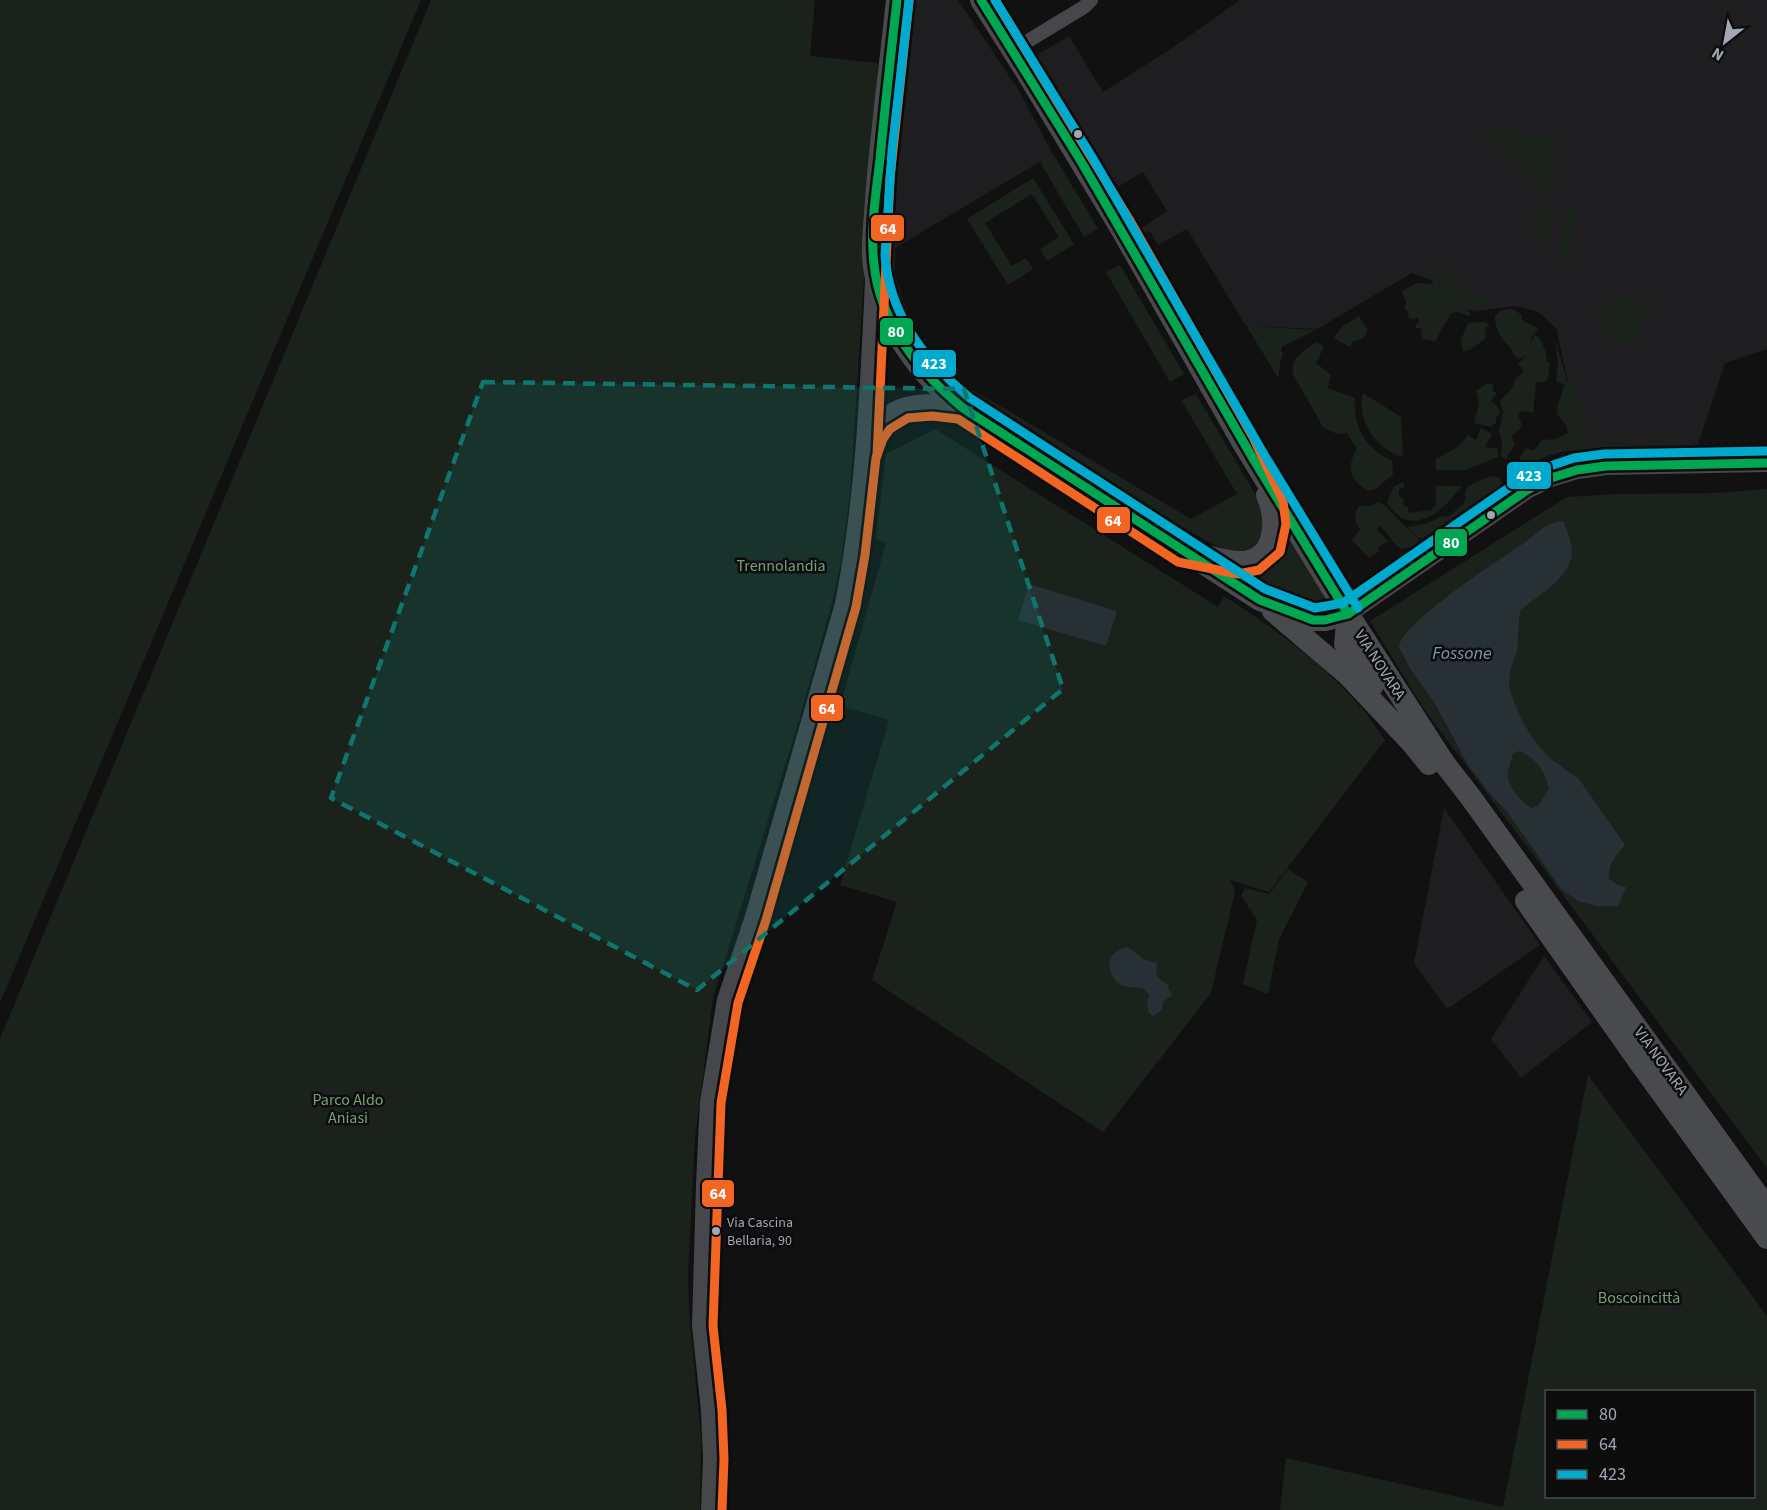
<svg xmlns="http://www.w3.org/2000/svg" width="1767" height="1510" viewBox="0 0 1767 1510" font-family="'Source Sans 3',sans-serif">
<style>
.built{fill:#1e1e20}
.green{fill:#1b221c;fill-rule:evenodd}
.water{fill:#273035;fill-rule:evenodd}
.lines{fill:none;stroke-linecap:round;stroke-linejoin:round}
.minor{stroke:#46474b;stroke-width:14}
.tertiary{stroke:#46474b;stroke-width:18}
.primary{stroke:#484a4d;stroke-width:22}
.bus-1-casing{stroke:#0c0c0d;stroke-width:14}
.bus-2-casing{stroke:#0c0c0d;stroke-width:14}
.bus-3-casing{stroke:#0c0c0d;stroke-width:14}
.bus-1{stroke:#00a651;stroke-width:9}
.bus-2{stroke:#f26522;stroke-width:9}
.bus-3{stroke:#00a9ce;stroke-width:9}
.marked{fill:#0f766e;fill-opacity:0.2;stroke:#0f766e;stroke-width:4.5;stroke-dasharray:12 8;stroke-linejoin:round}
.bus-dot{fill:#a1a8b4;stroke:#0c0c0d;stroke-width:2}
.labels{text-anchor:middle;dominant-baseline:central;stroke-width:5;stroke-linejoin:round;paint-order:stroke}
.bus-label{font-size:14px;fill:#a1a8b4;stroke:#0c0c0d;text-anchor:start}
.park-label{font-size:16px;fill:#78a077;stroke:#0c0c0d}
.street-label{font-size:16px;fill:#a1a8b4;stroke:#0c0c0d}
.water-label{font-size:18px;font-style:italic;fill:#769ab1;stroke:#0c0c0d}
.line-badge{stroke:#0c0c0d;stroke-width:2}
.badge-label{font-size:16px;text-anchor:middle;font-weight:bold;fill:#fff}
</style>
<rect width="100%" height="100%" fill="#111112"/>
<!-- built -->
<g class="built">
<path d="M 903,0 L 958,0 L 1018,89 L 1053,154 L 895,248 L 890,180 Z"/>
<path d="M 1240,0 L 1767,0 L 1767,349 L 1725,363 L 1696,450 L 1672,451 L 1633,448 L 1568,451 L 1572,400 L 1556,328 L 1538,312 L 1515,306 L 1474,311 L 1465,308 L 1439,283 L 1412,273 L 1317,329 L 1246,326 L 1187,229 L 1158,245 L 1150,231 L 1140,236 L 1137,231 L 1167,211 L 1143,172 L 1114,189 L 1035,56 L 1069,36 L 1103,92 L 1175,46 Z"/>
<path d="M 1444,808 L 1540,945 L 1447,1009 L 1414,963 Z"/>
<path d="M 1544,956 L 1592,1022 L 1521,1078 L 1491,1039 Z"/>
</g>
<!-- green -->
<g class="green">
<path d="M 0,0 L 421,0 L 0,1003 Z"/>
<path d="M 431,0 L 815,0 L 810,56 L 878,63 L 850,494 L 841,563 L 830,610 L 799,720 L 713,998 L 695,1138 L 688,1274 L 689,1311 L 701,1438 L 700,1510 L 0,1510 L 0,1039 Z"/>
<path d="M 1481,130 L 1556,136 L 1552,189 L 1535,188 Z"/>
<path d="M 1053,154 L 1098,229 L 1084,237 L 1040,162 Z"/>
<path d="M 1033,178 L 1074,244 L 1047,261 L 1040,249 L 1059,237 L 1032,194 L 985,223 L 1012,266 L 1026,258 L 1033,269 L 1008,285 L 967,219 Z"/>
<path d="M 890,180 L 895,248 L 895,274 L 902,297 L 913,325 L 941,367 L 966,386 L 1191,519 L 1237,494 L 1181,400 L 1196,394 L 1264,509 L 1262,544 L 1245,554 L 1224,550 L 1152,511 L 956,391 L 910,339 L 888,292 L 885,268 Z"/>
<path d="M 1550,207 L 1547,245 L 1544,246 L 1531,225 L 1532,209 Z"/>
<path d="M 1564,208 L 1574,209 L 1571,257 L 1568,260 L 1564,260 L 1562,257 Z"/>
<path d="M 1120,265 L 1184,374 L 1170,382 L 1106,272 Z"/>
<path d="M 1440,265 L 1455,279 L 1465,295 L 1472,293 L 1479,297 L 1484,296 L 1488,300 L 1484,306 L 1469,306 L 1468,310 L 1471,314 L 1468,316 L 1458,312 L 1451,313 C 1447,323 1440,329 1436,341 L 1422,339 L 1421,328 L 1416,328 L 1415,324 L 1419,323 L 1418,318 L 1409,319 L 1408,312 L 1405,309 L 1406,301 L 1402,291 L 1417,283 L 1432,284 L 1436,270 Z"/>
<path d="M 1617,297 L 1650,303 L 1637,346 L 1606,336 L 1598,307 Z"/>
<path d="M 1510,309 L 1517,311 L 1522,316 L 1521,320 L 1534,326 L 1538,330 L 1532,336 L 1531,342 L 1535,335 C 1543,339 1546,352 1547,361 L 1550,363 L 1548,379 L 1545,382 L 1537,382 L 1536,384 L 1533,413 L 1521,411 L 1518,416 L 1522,425 L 1520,429 L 1513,434 L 1512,438 L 1515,444 L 1506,459 L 1501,457 L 1502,443 L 1499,431 L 1503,412 L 1500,402 C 1503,395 1514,390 1515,380 L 1524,371 L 1518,364 L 1526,356 L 1518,359 C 1514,355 1513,351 1509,346 C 1501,338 1494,328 1495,315 L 1502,310 Z"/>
<path d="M 1359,316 L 1367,329 C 1368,336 1360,342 1353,341 L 1350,347 L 1334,338 L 1342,327 Z"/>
<path d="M 1484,322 L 1488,323 L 1489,326 L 1486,327 L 1485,339 L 1471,349 L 1463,352 L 1461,340 L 1468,323 Z"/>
<path d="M 1249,326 L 1313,330 L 1314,331 L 1283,346 L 1281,350 L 1283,354 L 1280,363 L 1279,376 L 1277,376 L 1247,327 Z"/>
<path d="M 1555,339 L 1568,384 L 1574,383 L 1582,410 L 1576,413 L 1583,423 L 1587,426 L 1588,432 L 1585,438 L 1587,444 L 1583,449 C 1556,451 1543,456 1519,471 L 1516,468 L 1516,464 L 1526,448 L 1534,451 L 1542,440 L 1556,439 L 1568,433 C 1566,415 1550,421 1560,399 C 1562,394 1562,389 1565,385 L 1556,381 L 1558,363 Z"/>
<path d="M 1317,342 L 1324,347 L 1316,363 L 1331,375 L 1328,388 L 1355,398 C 1353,417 1360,438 1376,451 C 1381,455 1387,458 1392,461 L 1393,474 L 1376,489 L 1368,491 C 1349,479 1346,467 1357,449 L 1347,433 L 1337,434 L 1323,427 L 1293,374 C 1291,356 1304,351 1317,342 Z"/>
<path d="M 1488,383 L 1494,385 L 1492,391 L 1497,393 L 1491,401 L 1497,406 L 1500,413 L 1496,417 L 1496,424 L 1493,424 L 1492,427 L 1474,423 L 1479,404 L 1476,391 Z"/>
<path d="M 1363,393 L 1401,417 L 1403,457 C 1376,450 1356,420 1363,393 Z"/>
<path d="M 1481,428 L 1492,434 L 1485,447 L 1498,449 L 1498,457 L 1465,470 L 1436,470 L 1436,459 L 1459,446 L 1468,435 L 1476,440 Z"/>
<path d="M 935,429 L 1218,607 L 1224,596 C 1272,627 1319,660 1357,703 C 1368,714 1376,728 1385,740 L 1269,892 L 1230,880 L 1235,891 L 1211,993 L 1103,1132 L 872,980 L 897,902 L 840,885 L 889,720 L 840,706 L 886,543 L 876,539 L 886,454 Z"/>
<path d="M 1490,476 L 1500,478 L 1503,484 L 1422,539 L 1418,537 L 1419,540 C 1415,547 1408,548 1401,549 C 1392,543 1389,533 1380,526 L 1377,530 L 1388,541 L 1378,548 L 1380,551 L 1369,558 L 1352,540 L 1360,529 C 1354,523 1354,514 1359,506 L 1369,506 L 1379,502 C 1394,511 1402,527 1417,536 L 1407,527 L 1426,524 L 1442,516 L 1448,517 L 1463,504 L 1466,498 L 1464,495 L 1468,486 Z"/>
<path d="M 1404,482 L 1404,488 L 1399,489 L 1399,497 L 1403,498 L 1404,507 L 1408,507 L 1409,513 L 1432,510 L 1433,507 L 1436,506 L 1436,486 L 1462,486 C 1444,511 1409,541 1387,502 L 1394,486 Z"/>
<path d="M 1767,489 L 1767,1168 L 1424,709 L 1370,621 L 1567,497 L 1619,494 L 1717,493 Z"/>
<path d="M 1278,520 L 1324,591 L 1324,598 L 1321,602 C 1291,607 1263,579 1239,564 Z"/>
<path d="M 1288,869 L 1308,882 L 1279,939 L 1268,994 L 1243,984 L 1257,920 L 1241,895 L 1245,888 L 1269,894 Z"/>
<path d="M 1588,1075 L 1767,1316 L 1767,1510 L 1280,1510 L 1286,1458 L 1503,1507 ZM 1546,1392 L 1754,1392 L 1754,1496 L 1546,1496 Z"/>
</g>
<!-- water -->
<g class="water">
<path d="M 1563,521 C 1568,532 1574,547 1571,559 C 1564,582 1538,596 1520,610 L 1517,651 L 1510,670 L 1509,688 L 1516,707 L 1525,726 L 1535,741 L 1548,757 L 1579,779 L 1625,845 C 1616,856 1608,864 1609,878 L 1617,885 L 1626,887 L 1618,906 L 1598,906 L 1578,901 L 1562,890 L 1506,810 L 1492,796 L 1468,765 L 1433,700 L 1411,670 L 1399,647 C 1401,622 1504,557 1528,540 C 1534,536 1539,530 1546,526 C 1551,523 1558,522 1563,521 ZM 1519,751 C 1536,758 1544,770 1549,788 L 1539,805 L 1532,808 C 1523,804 1510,789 1508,778 C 1507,771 1511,761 1513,754 Z"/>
<path d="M 1029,584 L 1117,611 L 1106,646 L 1018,620 Z"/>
<path d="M 1126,947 L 1132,950 L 1143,959 L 1157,963 C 1155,976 1157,979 1169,985 L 1168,988 L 1172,995 L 1163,1002 L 1162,1010 L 1153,1016 L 1149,1013 L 1147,1005 L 1149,995 L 1143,988 C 1137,987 1129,988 1124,986 C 1110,981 1103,960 1117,951 C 1120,949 1123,949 1126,947 Z"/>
</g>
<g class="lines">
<!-- minor -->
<path class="minor" d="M 1013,50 L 1084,7 L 1091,0"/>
<!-- tertiary -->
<g class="tertiary">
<path d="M 868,443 C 885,399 924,399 963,408"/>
<path d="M 1348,614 L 1527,490 L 1551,478 L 1577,470 L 1606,466 L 1767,463"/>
<path d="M 710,1510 L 712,1459 L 710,1410 L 701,1326 L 705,1184 L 709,1102 L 726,1000 L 754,917 L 844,604 C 865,497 869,389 874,281"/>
</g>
<!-- primary -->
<g class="primary">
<path d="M 897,0 C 890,67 881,133 876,200 C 875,223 870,251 875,273 C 886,328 919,375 963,408 L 1260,600 L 1313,620 L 1325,620 L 1348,614"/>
<path d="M 981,0 L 1024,68 L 1119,225 L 1243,443 L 1348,614 L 1444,763 L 1469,795 L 1767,1208"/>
<path d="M 1199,554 C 1211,557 1224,561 1237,562 C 1276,564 1279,522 1267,495"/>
<path d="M 1273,611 L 1348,675 L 1412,743 L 1429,764"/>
<path d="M 1348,614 L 1345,644 L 1373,685"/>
<path d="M 1526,901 L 1640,1063 L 1767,1238"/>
</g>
<!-- bus-1 casing -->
<g class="bus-1-casing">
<g id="bus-1">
<path d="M 897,0 C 891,53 885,106 880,159 C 876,193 870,230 874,264 C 880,323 919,372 963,408 L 1260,600 L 1313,620 L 1325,620 L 1348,614 L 1527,490 L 1551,478 L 1577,470 L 1606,466 L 1767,463"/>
<path d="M 981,0 L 1082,163 L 1255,462 L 1348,614"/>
</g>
</g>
<!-- bus-2 casing -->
<g class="bus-2-casing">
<g id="bus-2">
<path d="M 877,456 L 890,178 L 909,1"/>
<path d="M 722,1510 L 724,1459 L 722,1410 L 713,1326 L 721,1103 L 738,1003 L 766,920 L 856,607 L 865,555 L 876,458 L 883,439 L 890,429 L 908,418 L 932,416 L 958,419 L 1178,562 L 1238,574 L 1259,570 L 1280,552 L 1286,524 L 1283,501 L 1253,437 L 1129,219 L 995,0"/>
</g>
</g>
<!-- bus-3 casing -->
<g class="bus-3-casing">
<g id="bus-3">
<path d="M 995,0 L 1092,157 L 1265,456 L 1358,608"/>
<path d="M 909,1 L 892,151 L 885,255 C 889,314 926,362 970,398 L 1265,589 L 1315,608 L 1343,603 L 1520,480 L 1547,467 L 1574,458 L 1604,454 L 1767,451"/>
</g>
</g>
<!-- bus-1 -->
<use href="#bus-1" class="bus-1"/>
<!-- bus-2 -->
<use href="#bus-2" class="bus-2"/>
<!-- bus-3 -->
<use href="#bus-3" class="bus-3"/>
</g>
<!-- marked area -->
<path class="marked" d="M 483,382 L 964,389 L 1063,689 L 697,990 L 331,798 Z"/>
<!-- markers -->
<g class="bus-dot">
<circle cx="1078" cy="134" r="5"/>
<circle cx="1491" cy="515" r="5"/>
<circle cx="716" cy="1231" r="5"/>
</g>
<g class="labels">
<!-- bus labels -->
<g class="bus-label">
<text x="727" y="1223">Via Cascina<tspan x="727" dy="18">Bellaria, 90</tspan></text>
</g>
<!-- park labels -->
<g class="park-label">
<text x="781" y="566">Trennolandia</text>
<text x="348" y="1100">Parco Aldo<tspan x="348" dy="18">Aniasi</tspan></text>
<text x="1639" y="1298">Boscoincittà</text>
</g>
<!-- street labels -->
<g class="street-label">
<text transform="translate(1380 665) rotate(57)">VIA NOVARA</text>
<text transform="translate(1661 1061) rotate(54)">VIA NOVARA</text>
</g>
<!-- water labels -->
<g class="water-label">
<text x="1462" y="653">Fossone</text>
</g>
</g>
<g class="line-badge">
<rect x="870" y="214" width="35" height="28" rx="6" fill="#f26522"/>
<rect x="879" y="317" width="35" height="29" rx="6" fill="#00a651"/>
<rect x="912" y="349" width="45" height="29" rx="6" fill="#00a9ce"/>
<rect x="1506" y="461" width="46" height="29" rx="6" fill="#00a9ce"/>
<rect x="1096" y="506" width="35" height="28" rx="6" fill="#f26522"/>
<rect x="1434" y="528" width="34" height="29" rx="6" fill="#00a651"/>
<rect x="810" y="694" width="34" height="28" rx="6" fill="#f26522"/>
<rect x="701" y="1179" width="34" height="29" rx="6" fill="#f26522"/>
</g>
<g class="badge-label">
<text x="888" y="234">64</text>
<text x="896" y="337">80</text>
<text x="934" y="369">423</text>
<text x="1529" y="481">423</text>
<text x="1113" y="526">64</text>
<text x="1451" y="548">80</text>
<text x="827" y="714">64</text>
<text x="718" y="1199">64</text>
</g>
<!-- legend -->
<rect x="1545" y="1390" width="210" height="108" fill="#0c0c0d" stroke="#484a50" stroke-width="1.5"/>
<rect x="1557" y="1410" width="30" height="9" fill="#00a651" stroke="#484a50" stroke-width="1.5"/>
<text x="1599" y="1420" font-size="18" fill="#a1a8b4">80</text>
<rect x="1557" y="1440" width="30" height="9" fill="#f26522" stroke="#484a50" stroke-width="1.5"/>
<text x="1599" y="1450" font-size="18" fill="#a1a8b4">64</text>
<rect x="1557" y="1470" width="30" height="9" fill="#00a9ce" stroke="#484a50" stroke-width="1.5"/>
<text x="1599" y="1480" font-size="18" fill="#a1a8b4">423</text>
<!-- north arrow -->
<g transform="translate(1725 42) rotate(211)" stroke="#0c0c0d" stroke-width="4.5" paint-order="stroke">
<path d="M0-4.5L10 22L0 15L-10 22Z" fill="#a1a8b4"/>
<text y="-9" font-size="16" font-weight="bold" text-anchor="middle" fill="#a1a8b4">N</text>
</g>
</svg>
